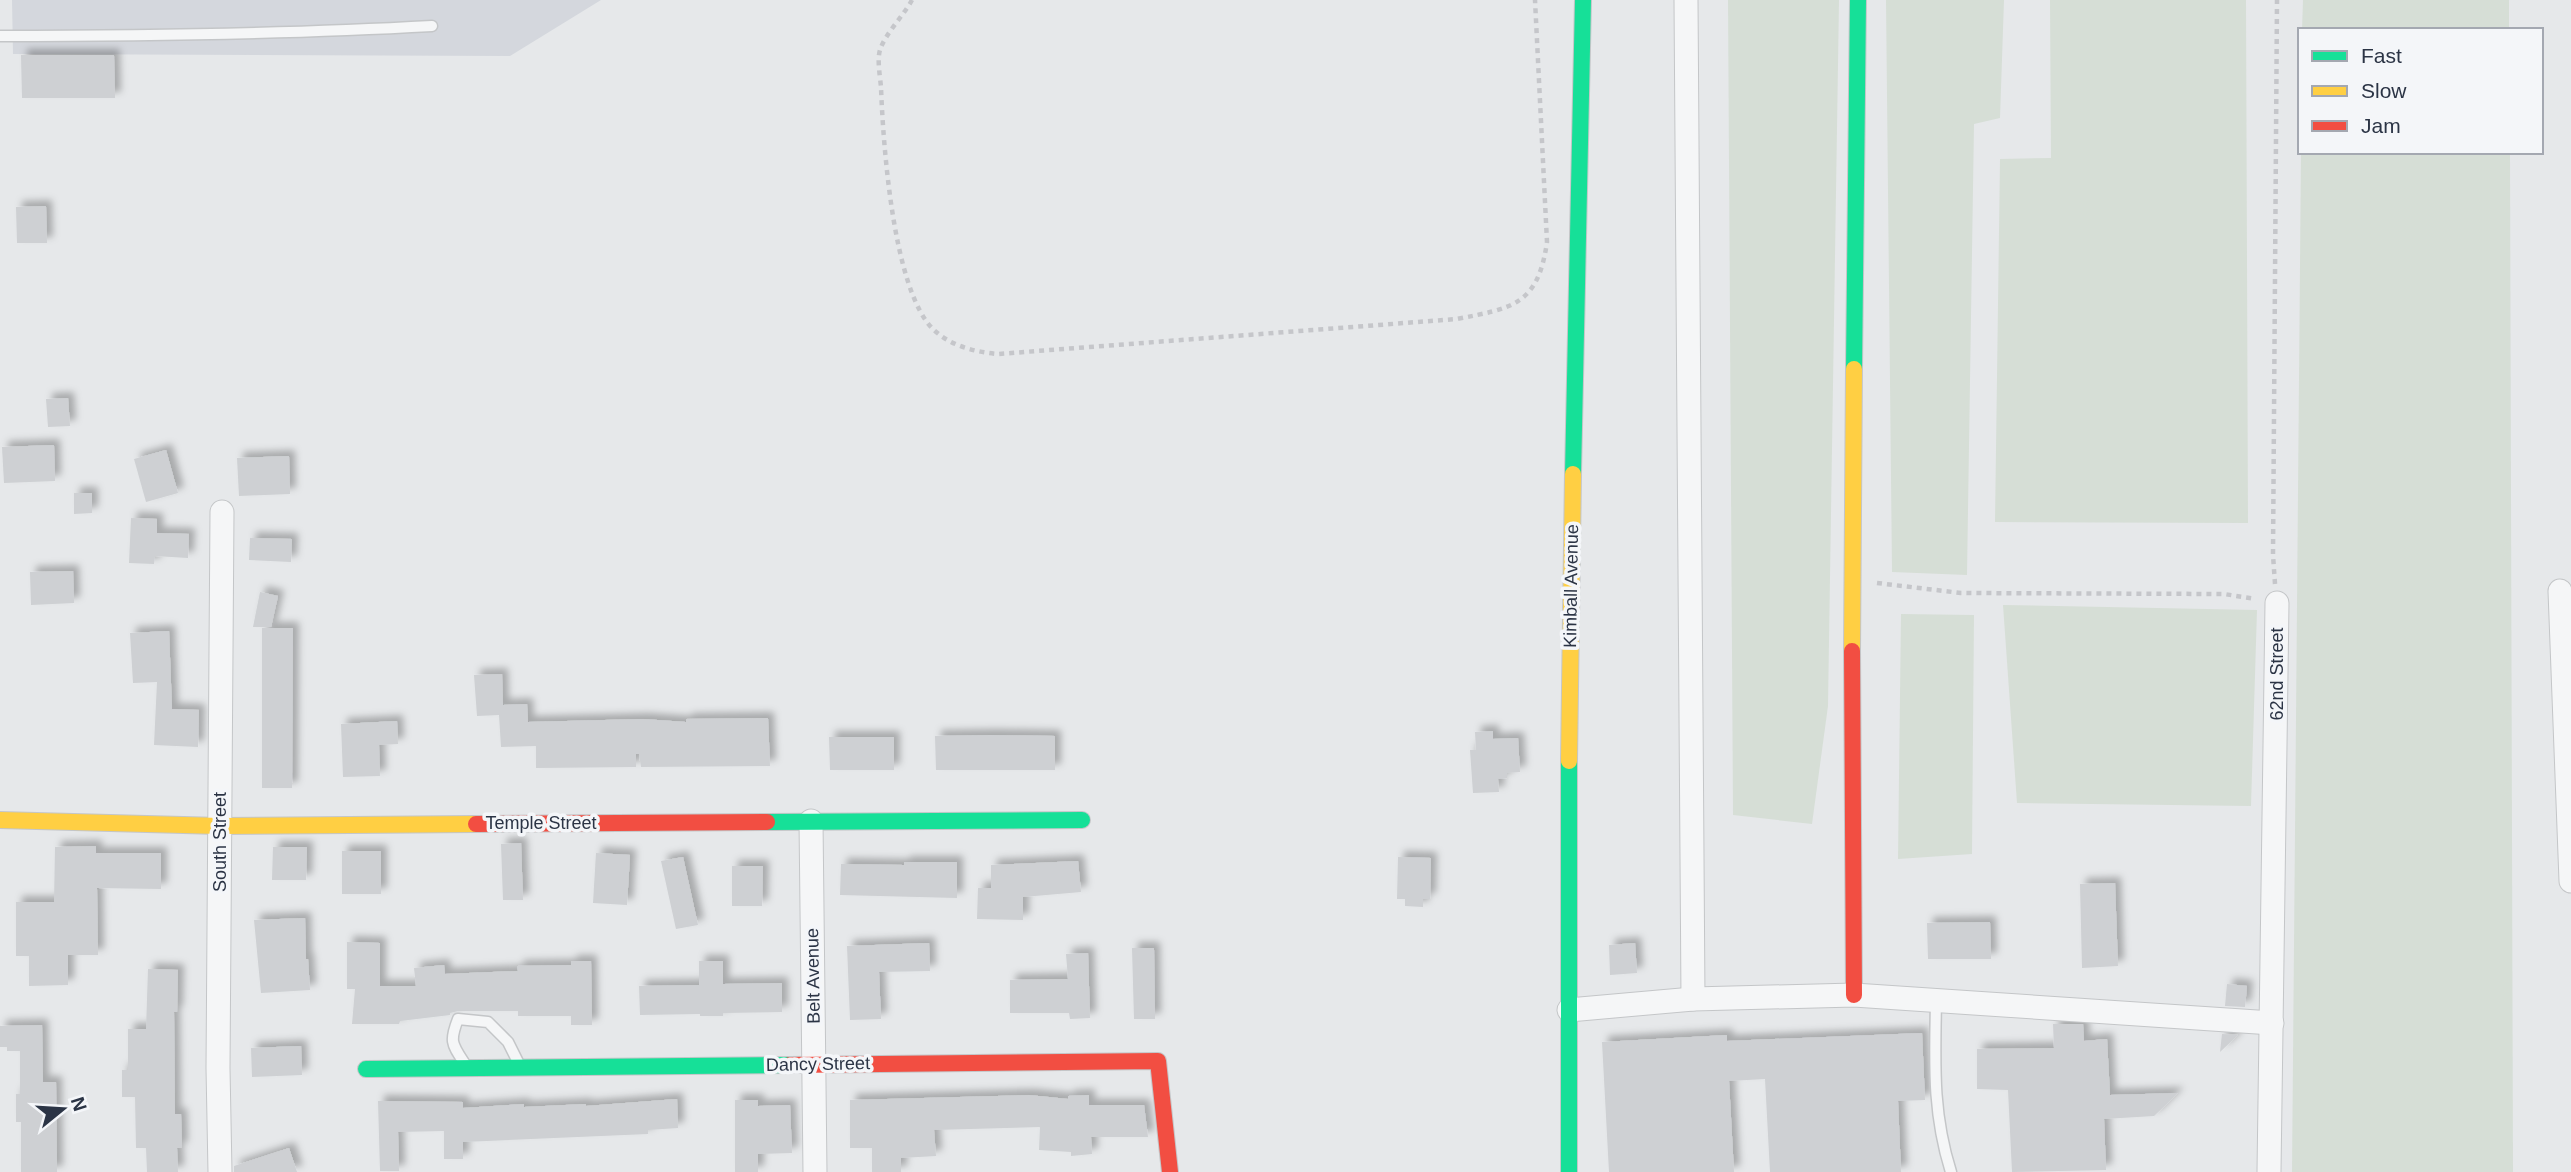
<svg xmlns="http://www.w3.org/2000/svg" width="2571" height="1172" viewBox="0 0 2571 1172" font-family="Arial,sans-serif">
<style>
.built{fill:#d4d7dd}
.green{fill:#d6ded6}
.building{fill:#ced0d3;filter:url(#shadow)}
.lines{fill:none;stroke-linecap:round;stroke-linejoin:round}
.lane-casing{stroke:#c4c6c8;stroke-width:13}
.street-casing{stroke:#c4c6c8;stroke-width:25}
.fast-casing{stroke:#c4c6c8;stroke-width:18}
.slow-casing{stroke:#c4c6c8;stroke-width:18}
.jam-casing{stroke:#c4c6c8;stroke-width:18}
.path{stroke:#c5c6ca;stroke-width:4.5;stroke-dasharray:5 5;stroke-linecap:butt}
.lane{stroke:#f5f6f7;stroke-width:10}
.street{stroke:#f5f6f7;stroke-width:23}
.fast{stroke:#16e098;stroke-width:16}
.slow{stroke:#ffcf43;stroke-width:16}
.jam{stroke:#f24e42;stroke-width:16}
.labels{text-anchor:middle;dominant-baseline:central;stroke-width:7;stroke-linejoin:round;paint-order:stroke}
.street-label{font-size:18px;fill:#2b3445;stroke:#f4f6f9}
</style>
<defs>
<filter id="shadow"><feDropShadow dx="6" dy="-6" stdDeviation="3.5" flood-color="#0004"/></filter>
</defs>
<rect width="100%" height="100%" fill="#e6e8ea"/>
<!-- built -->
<path class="built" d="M 12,0 L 601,0 L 510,56 L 13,54 Z"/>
<!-- green -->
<g class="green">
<path d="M 1728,0 L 1839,0 L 1828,706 L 1812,824 L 1733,815 Z"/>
<path d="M 1886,0 L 2004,0 L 2000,118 L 1974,124 L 1967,575 L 1892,572 Z"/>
<path d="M 2050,0 L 2246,0 L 2248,523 L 1995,522 L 2000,159 L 2051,158 Z"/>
<path d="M 2303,0 L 2509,0 L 2509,30 L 2302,30 Z"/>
<path d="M 2301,152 L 2510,152 L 2513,1172 L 2292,1172 Z"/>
<path d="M 2003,605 L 2257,610 L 2251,806 L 2017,803 Z"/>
<path d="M 1901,614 L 1974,615 L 1972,854 L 1898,859 Z"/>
</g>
<!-- building -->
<g class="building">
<path d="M 21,55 L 114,55 L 115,98 L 22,98 Z"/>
<path d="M 46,206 L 47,243 L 17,243 L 16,207 Z"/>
<path d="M 68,398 L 70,426 L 48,427 L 46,399 Z"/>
<path d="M 54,445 L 55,481 L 4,483 L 2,447 Z"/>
<path d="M 166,450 L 178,493 L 146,502 L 134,459 Z"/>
<path d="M 289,456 L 290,494 L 239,496 L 237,458 Z"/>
<path d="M 74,493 L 92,493 L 92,513 L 74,514 Z"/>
<path d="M 131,518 L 157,519 L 157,533 L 189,534 L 188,558 L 155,556 L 154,564 L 129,563 Z"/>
<path d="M 250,538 L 292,539 L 291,562 L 249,560 Z"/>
<path d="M 73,571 L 74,603 L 31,605 L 30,572 Z"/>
<path d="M 260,592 L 278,596 L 271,627 L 253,627 Z"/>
<path d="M 262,628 L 293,628 L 292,788 L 262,788 Z"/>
<path d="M 169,631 L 172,709 L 199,710 L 198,747 L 154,745 L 157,682 L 133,683 L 130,633 Z"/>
<path d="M 502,674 L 503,705 L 527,704 L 528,722 L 643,719 L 686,722 L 686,719 L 768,718 L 770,766 L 641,767 L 639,754 L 636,754 L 636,767 L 536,768 L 536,746 L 501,747 L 499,715 L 477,716 L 474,675 Z"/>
<path d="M 397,721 L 398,744 L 379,745 L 380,776 L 343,777 L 341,724 Z"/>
<path d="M 1493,731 L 1493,739 L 1518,738 L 1520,772 L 1507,773 L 1507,778 L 1498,779 L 1499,792 L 1473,793 L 1470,750 L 1476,750 L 1475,732 Z"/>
<path d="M 990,735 L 1055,736 L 1055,770 L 936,770 L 935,736 Z"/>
<path d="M 829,737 L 894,737 L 894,770 L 830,770 Z"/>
<path d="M 521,843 L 523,900 L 503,900 L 501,844 Z"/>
<path d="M 96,846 L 96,853 L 161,853 L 161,889 L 97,888 L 98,955 L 68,955 L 68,985 L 29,986 L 29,956 L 16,956 L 16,902 L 54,902 L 55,847 Z"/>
<path d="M 273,847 L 307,847 L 306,880 L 272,880 Z"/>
<rect x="342" y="851" width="39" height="43"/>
<path d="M 596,853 L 630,855 L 627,905 L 593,903 Z"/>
<path d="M 683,857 L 698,925 L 676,929 L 661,861 Z"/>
<path d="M 1398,857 L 1431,858 L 1430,899 L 1423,899 L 1423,907 L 1405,906 L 1405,899 L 1397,899 Z"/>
<path d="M 1078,861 L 1081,892 L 1023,897 L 1023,920 L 977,919 L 978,888 L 991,888 L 991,865 Z"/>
<path d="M 904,862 L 957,862 L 957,898 L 840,895 L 841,864 L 904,865 Z"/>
<path d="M 732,866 L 763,866 L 762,906 L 732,906 Z"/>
<path d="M 2115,883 L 2118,966 L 2082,968 L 2080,884 Z"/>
<path d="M 305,918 L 306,959 L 308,959 L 310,990 L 261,993 L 254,920 Z"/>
<path d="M 1990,922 L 1991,959 L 1928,959 L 1927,923 Z"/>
<path d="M 347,942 L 380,943 L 380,986 L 416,986 L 414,968 L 444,965 L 445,974 L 518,971 L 517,966 L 571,965 L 571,961 L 591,961 L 592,1025 L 571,1025 L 571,1016 L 518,1016 L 518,1011 L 458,1011 L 450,1013 L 450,1015 L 400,1021 L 399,1024 L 352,1024 L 355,989 L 347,989 Z"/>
<path d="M 929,943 L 930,971 L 879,972 L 881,1019 L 850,1020 L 847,946 Z"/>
<path d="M 1635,943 L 1637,973 L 1610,975 L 1609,945 Z"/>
<path d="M 1132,948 L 1154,948 L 1155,1019 L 1134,1019 Z"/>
<path d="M 1088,953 L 1090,1018 L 1070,1019 L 1069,1013 L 1010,1013 L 1010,980 L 1068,979 L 1066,954 Z"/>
<path d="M 699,961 L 723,961 L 723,984 L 782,983 L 782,1012 L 723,1013 L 723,1016 L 700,1016 L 700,1014 L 640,1015 L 639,986 L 699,985 Z"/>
<path d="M 148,969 L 178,970 L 177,1012 L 174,1012 L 175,1114 L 181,1114 L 182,1148 L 177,1148 L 178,1172 L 147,1172 L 146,1148 L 136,1148 L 135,1097 L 122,1097 L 122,1070 L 128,1070 L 128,1029 L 146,1029 Z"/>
<path d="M 2227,984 L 2247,986 L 2245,1007 L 2225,1006 Z"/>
<path d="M 2053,1024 L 2083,1024 L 2084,1041 L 2107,1039 L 2110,1095 L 2178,1093 L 2154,1116 L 2104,1119 L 2106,1170 L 2012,1172 L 2008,1090 L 1977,1089 L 1977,1049 L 2054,1048 Z"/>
<path d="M 42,1025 L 43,1082 L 56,1082 L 57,1172 L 21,1172 L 21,1122 L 16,1122 L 16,1094 L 20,1094 L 20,1051 L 7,1051 L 7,1047 L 0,1047 L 0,1026 Z"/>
<path d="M 1922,1033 L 1925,1100 L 1898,1101 L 1901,1172 L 1770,1172 L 1765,1079 L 1729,1081 L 1734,1172 L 1609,1172 L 1602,1042 L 1727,1035 L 1727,1041 Z"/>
<path d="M 2222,1034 L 2238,1035 L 2220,1052 Z"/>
<path d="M 301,1046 L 302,1075 L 252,1077 L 251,1048 Z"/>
<path d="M 1029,1095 L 1068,1099 L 1068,1096 L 1089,1095 L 1089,1105 L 1144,1105 L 1148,1137 L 1091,1137 L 1092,1154 L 1071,1156 L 1071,1152 L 1039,1150 L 1040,1127 L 934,1130 L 936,1156 L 901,1158 L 901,1172 L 872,1172 L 872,1148 L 850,1148 L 850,1100 Z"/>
<path d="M 677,1099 L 678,1128 L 648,1130 L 648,1134 L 463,1142 L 463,1159 L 444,1159 L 444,1131 L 398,1132 L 399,1171 L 380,1171 L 378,1101 L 463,1102 L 463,1108 L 524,1104 L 524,1107 L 586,1104 L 586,1106 Z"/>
<path d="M 735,1100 L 758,1100 L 758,1106 L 790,1105 L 792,1153 L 758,1154 L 758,1172 L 735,1172 Z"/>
<path d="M 289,1148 L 297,1172 L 234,1172 L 234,1166 Z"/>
</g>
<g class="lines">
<!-- lane casing -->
<g class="lane-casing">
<g id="lane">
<path d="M 0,36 C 144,36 288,34 432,26"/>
<path d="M 1936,1000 C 1935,1062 1932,1112 1951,1172"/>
<path d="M 465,1064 C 452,1044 449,1042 458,1019 L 488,1022 L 508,1042 L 518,1062"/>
</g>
</g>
<!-- street casing -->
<g class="street-casing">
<g id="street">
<path d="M 1686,0 L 1693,999"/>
<path d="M 2560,591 L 2571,881"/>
<path d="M 811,821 L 815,1172"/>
<path d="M 1569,1010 L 1693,999 L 1854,995 L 2272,1023"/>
<path d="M 220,1172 L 218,1068 L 222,512"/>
<path d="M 2269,1172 L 2277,603"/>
</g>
</g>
<!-- fast casing -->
<g class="fast-casing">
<g id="fast">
<path d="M 1854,369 L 1858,0"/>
<path d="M 1573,474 L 1583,0"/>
<path d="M 1569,761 L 1569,1172"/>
<path d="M 767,822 L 1082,820"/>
<path d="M 366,1069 L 790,1065"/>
</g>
</g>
<!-- slow casing -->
<g class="slow-casing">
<g id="slow">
<path d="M 1852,651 L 1854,369"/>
<path d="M 1569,761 L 1573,474"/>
<path d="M 0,820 L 220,826 L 476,824"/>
</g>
</g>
<!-- jam casing -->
<g class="jam-casing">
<g id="jam">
<path d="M 1852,651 L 1854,995"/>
<path d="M 476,824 L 767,822"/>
<path d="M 790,1065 L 1158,1061 L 1170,1172"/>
</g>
</g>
<!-- path -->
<g class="path">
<path d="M 912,0 C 904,15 885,34 880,50 C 877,59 880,76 881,87 C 883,143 893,292 934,330 C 951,346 975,352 998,354 L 1457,319 C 1513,308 1538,305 1547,242 L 1535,0"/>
<path d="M 1877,583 L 1961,593 L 2224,594 L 2256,599"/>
<path d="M 2275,584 L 2273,555 L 2277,0"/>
</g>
<!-- lane -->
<use href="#lane" class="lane"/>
<!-- street -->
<use href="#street" class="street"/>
<!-- fast -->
<use href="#fast" class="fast"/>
<!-- slow -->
<use href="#slow" class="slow"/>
<!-- jam -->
<use href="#jam" class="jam"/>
</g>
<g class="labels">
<!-- street labels -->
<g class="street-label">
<text transform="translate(1571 586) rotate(-89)">Kimball Avenue</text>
<text transform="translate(2277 674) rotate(-90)">62nd Street</text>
<text x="541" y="823">Temple Street</text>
<text transform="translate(220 842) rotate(-90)">South Street</text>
<text transform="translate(813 976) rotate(-91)">Belt Avenue</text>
<text transform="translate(818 1064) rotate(-1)">Dancy Street</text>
</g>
</g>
<!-- legend -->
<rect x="2298" y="28" width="245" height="126" fill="#f4f6f9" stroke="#a4a8b1" stroke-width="2"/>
<rect x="2312" y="51" width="35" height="10" fill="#16e098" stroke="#a4a8b1" stroke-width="2"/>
<text x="2361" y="63" font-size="21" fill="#2b3445">Fast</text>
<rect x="2312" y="86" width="35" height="10" fill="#ffcf43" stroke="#a4a8b1" stroke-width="2"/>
<text x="2361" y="98" font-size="21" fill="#2b3445">Slow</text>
<rect x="2312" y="121" width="35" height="10" fill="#f24e42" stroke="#a4a8b1" stroke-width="2"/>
<text x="2361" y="133" font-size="21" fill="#2b3445">Jam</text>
<!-- north arrow -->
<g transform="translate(63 1109) rotate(72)" stroke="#f4f6f9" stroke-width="5" paint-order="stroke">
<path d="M0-5L12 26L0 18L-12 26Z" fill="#2b3445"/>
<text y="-10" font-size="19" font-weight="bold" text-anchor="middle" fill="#2b3445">N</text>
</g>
</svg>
